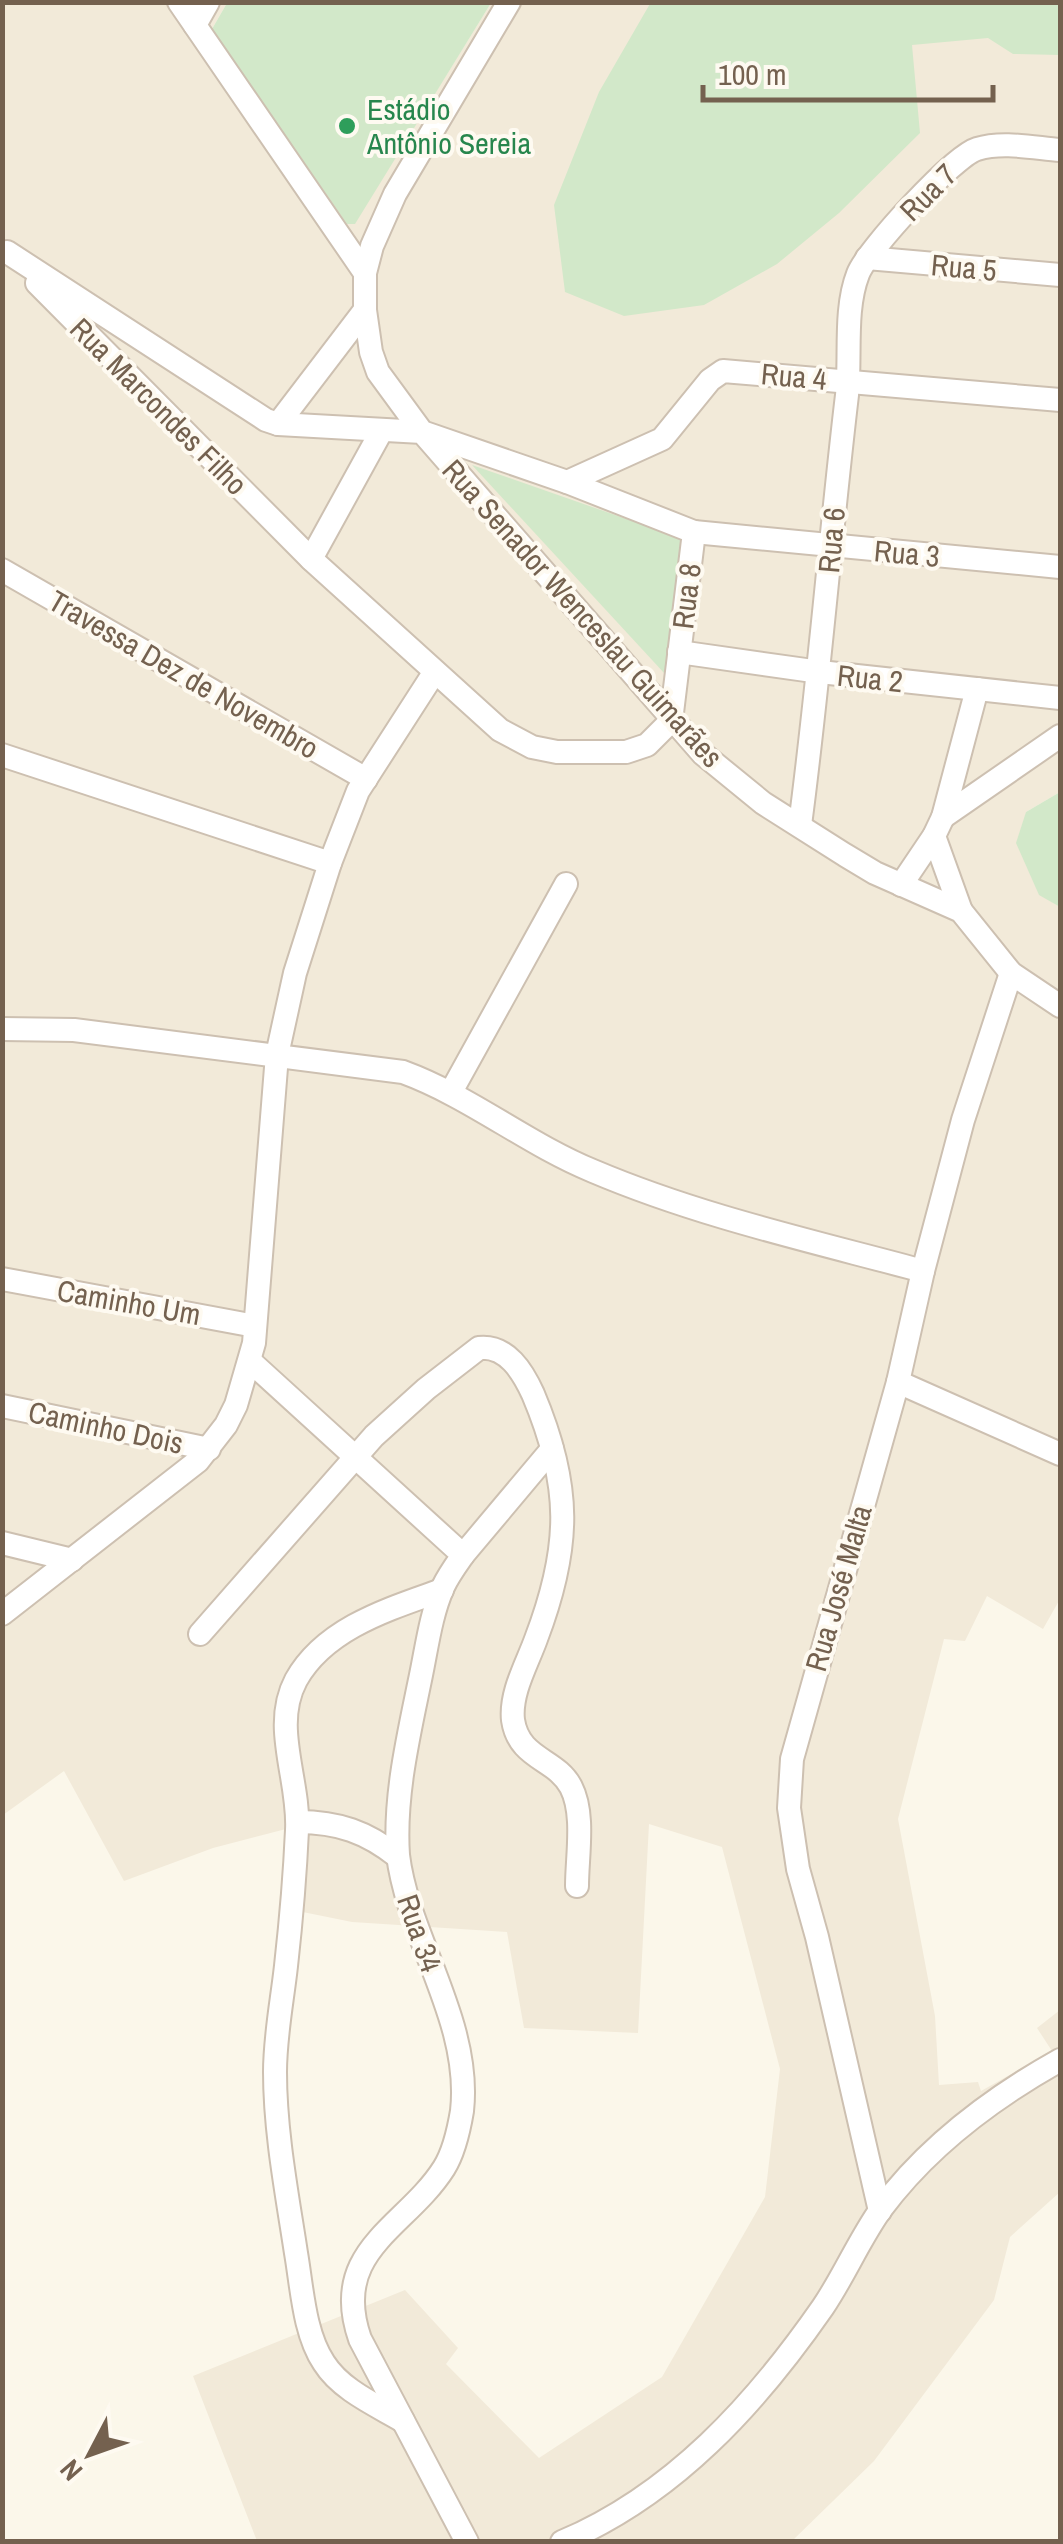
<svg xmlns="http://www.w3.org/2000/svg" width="1063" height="2544" viewBox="0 0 1063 2544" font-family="'Archivo Narrow',sans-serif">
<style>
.residential{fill:#f2ead9}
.green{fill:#d2e8c9}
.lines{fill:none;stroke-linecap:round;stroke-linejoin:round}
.minor-casing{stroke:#cdc0b1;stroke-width:26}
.minor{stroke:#fff;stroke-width:22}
.leisure-dot{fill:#2e9e5b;stroke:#fefaf1;stroke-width:4}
.labels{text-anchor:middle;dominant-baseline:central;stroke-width:8;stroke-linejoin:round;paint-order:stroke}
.leisure-label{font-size:30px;fill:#27864d;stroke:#fefaf1;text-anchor:start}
.street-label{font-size:30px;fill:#74614f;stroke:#fefaf1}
</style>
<rect width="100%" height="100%" fill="#fbf7ea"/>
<!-- residential -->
<path class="residential" d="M 3,3 L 227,3 L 212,29 L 347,223 L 354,224 L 491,3 L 1060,3 L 1060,792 L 1026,812 L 1039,894 L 1060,907 L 1060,1599 L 1043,1629 L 987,1596 L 965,1641 L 944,1639 L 898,1819 L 935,2016 L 939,2085 L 978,2082 L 981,2091 L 1052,2051 L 1037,2028 L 1060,2010 L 1060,2192 L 1010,2237 L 994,2300 L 874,2461 L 792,2541 L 257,2541 L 193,2376 L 405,2290 L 458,2348 L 446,2364 L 539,2458 L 662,2377 L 765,2197 L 780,2069 L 722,1847 L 649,1824 L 638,2033 L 524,2028 L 507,1932 L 352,1922 L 283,1908 L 286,1829 L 213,1848 L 124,1881 L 64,1771 L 3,1815 Z"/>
<!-- green -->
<g class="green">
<path d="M 651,2 L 1060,3 L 1060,55 L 1013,54 L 988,38 L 912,45 L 920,133 L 839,213 L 777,264 L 704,305 L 624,316 L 565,292 L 554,205 L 599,92 Z"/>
<path d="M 227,3 L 227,2 L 491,3 L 355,224 L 347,224 L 212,29 Z"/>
<path d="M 472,465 L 681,538 L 665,674 Z"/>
<path d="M 1060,792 L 1060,907 L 1039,895 L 1016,843 L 1026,812 Z"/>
</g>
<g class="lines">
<!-- minor casing -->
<g class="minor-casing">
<g id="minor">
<path d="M 179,2 L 365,273"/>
<path d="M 509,2 L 395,194 L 372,246 L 365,273 L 365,310 L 371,352 L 378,372 L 422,432 L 567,482 L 694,532 L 1060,567"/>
<path d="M 195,25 L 208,2"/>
<path d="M 7,252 L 266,420 L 278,424 L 422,432 L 703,754 L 763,803 L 845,855 L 875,873 L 961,911 L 1011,973 L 1060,1006"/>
<path d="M 867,258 L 1060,275"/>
<path d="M 37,283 L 311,559 L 500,730 L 532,747 L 557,752 L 626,752 L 647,745 L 671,721"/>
<path d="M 278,424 L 365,310"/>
<path d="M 567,482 L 662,439 L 710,380 L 723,371 L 1060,400"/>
<path d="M 311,559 L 382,430"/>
<path d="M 2,570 L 366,779"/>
<path d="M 679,652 L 820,672 L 1060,698"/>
<path d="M 671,721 L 694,532"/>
<path d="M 2,755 L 330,863"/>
<path d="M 943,817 L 1060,736"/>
<path d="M 800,825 C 819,682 830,538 847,395 C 851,356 844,310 858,274 C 867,250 954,156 977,149 C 1003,141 1034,148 1060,150"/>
<path d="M 934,836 L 961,911"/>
<path d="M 901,885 L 934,836 L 943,817 L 977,689"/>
<path d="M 2,1029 L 74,1030 L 403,1072 C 471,1097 527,1144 593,1171 C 699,1216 812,1241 923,1271"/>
<path d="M 451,1092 L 566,884"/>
<path d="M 2,1279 L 255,1326"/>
<path d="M 251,1362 L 463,1555 C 456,1565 448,1576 443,1587 C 431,1614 427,1646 421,1675 C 409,1734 394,1795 398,1855 C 400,1872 405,1891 410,1907 C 431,1972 470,2040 462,2111 C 459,2129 454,2152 444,2168 C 406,2228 329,2250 360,2339 L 467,2542"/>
<path d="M 898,1382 L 1060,1454"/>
<path d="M 2,1406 L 209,1449"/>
<path d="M 2,1543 L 72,1560"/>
<path d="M 463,1555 L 552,1449"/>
<path d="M 2,1614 L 198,1461 L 226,1425 L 236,1405 L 254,1343 L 277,1055 L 295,973 L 330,863 L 358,791 L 434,673"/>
<path d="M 200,1634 L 374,1436 L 426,1389 L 479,1348 C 507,1345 523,1372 533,1394 C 572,1486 571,1547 536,1639 C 527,1664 510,1693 513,1720 C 519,1760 556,1758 571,1787 C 585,1814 577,1856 577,1886"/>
<path d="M 298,1822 C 338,1822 367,1832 398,1857"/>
<path d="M 880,2211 L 817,1937 L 798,1869 L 789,1808 L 792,1759 L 898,1382 L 923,1271 L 963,1120 L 1011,973"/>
<path d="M 403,2421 C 376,2405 341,2390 324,2363 C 304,2333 302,2288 296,2253 C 287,2194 275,2132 275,2072 C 275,2036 282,2002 286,1966 C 291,1921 295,1875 297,1830 C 300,1780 271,1727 296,1680 C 325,1628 389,1609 442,1590"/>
<path d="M 562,2542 C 673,2495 755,2405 823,2307 C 844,2276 859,2240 881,2209 C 927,2147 994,2097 1060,2060"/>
</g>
</g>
<!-- minor -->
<use href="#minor" class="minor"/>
</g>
<!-- markers -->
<circle class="leisure-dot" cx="347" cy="126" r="10"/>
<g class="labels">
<!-- leisure labels -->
<g class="leisure-label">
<text x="367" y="109">Estádio<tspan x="367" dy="34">Antônio Sereia</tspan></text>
</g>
<!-- street labels -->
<g class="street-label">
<text transform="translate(928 192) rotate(-45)">Rua 7</text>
<text transform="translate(964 267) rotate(5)">Rua 5</text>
<text transform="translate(794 376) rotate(5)">Rua 4</text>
<text transform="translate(159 406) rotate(45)">Rua Marcondes Filho</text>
<text transform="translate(831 540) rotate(-85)">Rua 6</text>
<text transform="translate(907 553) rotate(5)">Rua 3</text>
<text transform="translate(686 596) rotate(-83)">Rua 8</text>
<text transform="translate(583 613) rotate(48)">Rua Senador Wenceslau Guimarães</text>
<text transform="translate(184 674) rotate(30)">Travessa Dez de Novembro</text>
<text transform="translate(870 678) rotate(6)">Rua 2</text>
<text transform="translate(129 1302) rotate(10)">Caminho Um</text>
<text transform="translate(106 1427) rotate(12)">Caminho Dois</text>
<text transform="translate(838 1588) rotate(-74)">Rua José Malta</text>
<text transform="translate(420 1933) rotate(71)">Rua 34</text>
</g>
</g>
<!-- border -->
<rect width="1063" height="2544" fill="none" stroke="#74614f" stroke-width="10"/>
<!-- north arrow -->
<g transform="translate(90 2454) rotate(229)" stroke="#fefaf1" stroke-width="8" paint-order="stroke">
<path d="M0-8L18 38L0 25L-18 38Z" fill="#74614f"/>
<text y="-15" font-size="28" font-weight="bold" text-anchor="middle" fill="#74614f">N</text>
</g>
<!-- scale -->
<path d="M703 85v15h290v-15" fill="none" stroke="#74614f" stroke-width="5"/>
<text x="718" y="85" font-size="30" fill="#74614f" stroke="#fefaf1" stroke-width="8" paint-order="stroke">100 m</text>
</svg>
